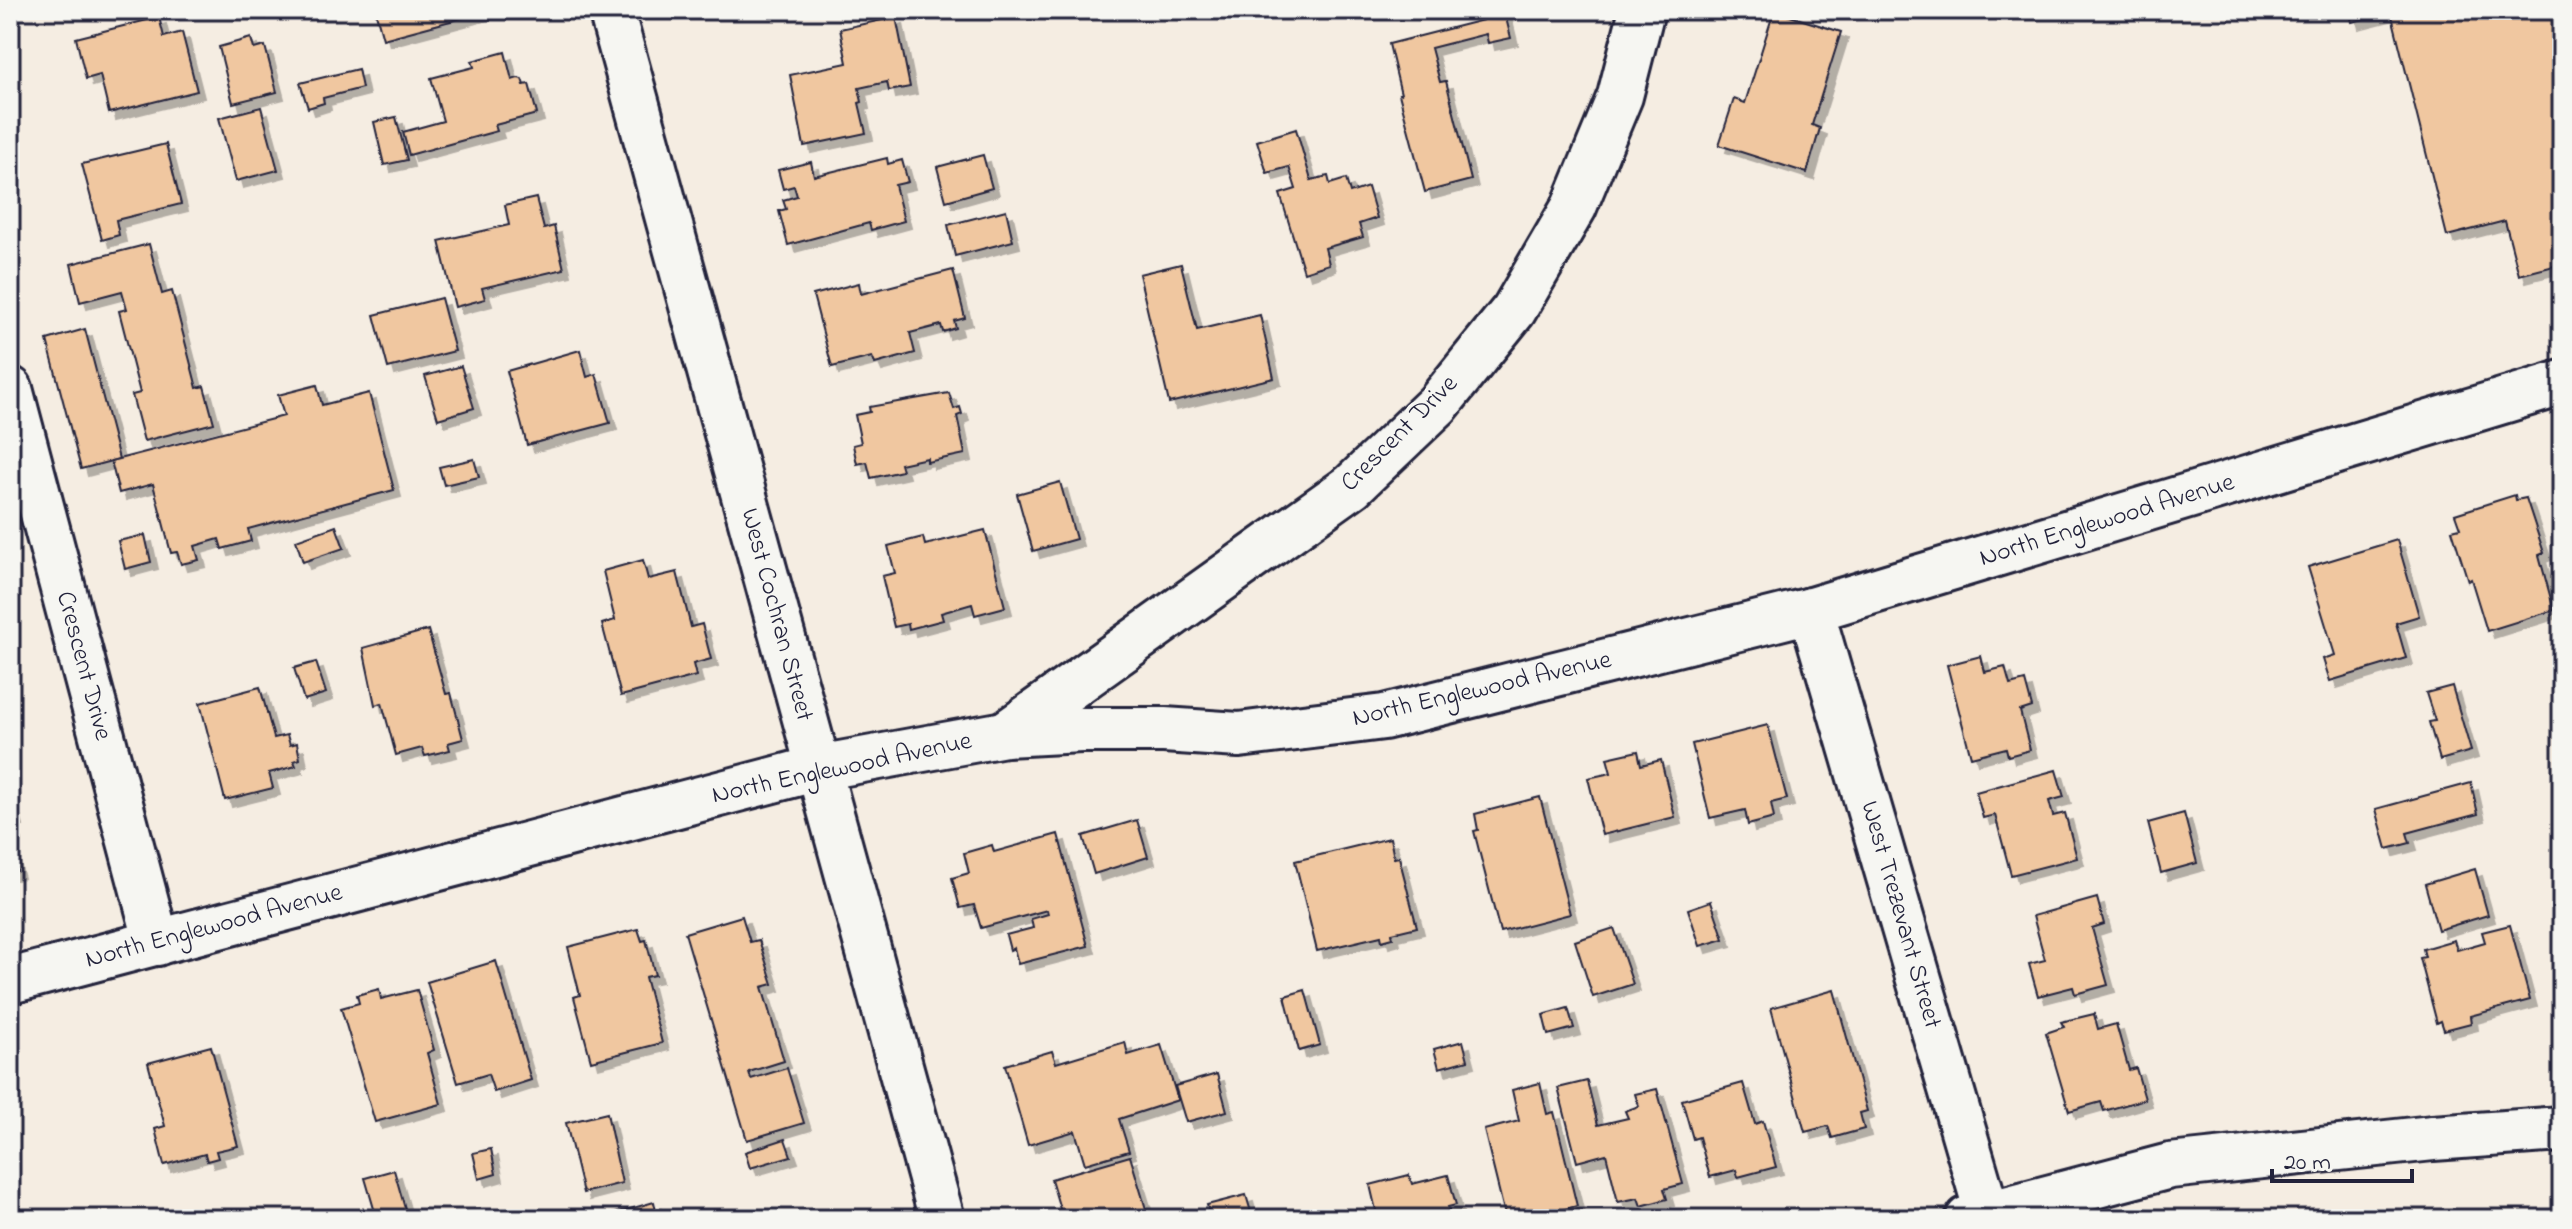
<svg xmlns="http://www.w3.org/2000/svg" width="2572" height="1229" viewBox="0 0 2572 1229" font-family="'Indie Flower',sans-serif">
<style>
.building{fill:#f0c7a0;stroke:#22223b;stroke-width:2;filter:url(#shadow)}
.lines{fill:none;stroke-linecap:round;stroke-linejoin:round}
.minor-casing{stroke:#22223b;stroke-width:50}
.minor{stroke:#f6f6f2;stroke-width:44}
.labels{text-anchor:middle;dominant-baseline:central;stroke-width:7;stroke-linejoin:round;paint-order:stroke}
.street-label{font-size:26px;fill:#22223b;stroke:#f6f6f2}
</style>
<defs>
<filter id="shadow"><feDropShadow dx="7" dy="7" stdDeviation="0" flood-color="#0004"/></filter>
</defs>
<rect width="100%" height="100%" fill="#f5ede2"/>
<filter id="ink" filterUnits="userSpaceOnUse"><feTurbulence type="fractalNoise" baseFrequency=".0125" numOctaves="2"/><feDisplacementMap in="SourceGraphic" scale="16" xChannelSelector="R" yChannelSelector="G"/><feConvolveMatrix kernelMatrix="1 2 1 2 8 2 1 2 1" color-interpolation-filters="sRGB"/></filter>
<g filter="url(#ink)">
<!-- building -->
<g class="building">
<path d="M 375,10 L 492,10 L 383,39 Z"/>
<path d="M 1481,10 L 1504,10 L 1511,38 L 1488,43 L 1486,34 L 1431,48 L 1440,82 L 1446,81 L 1471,180 L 1425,192 L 1399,94 L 1401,94 L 1389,44 L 1483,20 Z"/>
<path d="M 2349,10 L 2562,10 L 2562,264 L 2519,275 L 2505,221 L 2447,236 L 2391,12 L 2352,22 Z"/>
<path d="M 1774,11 L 1841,32 L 1812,125 L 1820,128 L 1807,173 L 1719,145 L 1734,99 L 1745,103 Z"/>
<path d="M 159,17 L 164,37 L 182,32 L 197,91 L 109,113 L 100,75 L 86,79 L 76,38 Z"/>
<path d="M 896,17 L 910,87 L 889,91 L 887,82 L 859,88 L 862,102 L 859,103 L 866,133 L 804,146 L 790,75 L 847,63 L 840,29 Z"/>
<path d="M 251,38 L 254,49 L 265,46 L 277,92 L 233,103 L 219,47 Z"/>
<path d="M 505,52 L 512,80 L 518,78 L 522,79 L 524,85 L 529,84 L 537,114 L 495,125 L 497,131 L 409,155 L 403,132 L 443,121 L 431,78 L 474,67 L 472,61 Z"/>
<path d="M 358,69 L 362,88 L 323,98 L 324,103 L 308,108 L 300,83 Z"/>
<path d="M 261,107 L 278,170 L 236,181 L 219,118 Z"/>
<path d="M 396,117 L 407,160 L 384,165 L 374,122 Z"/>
<path d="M 1296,129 L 1311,180 L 1328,176 L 1330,184 L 1346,179 L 1350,193 L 1368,187 L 1377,218 L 1359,224 L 1363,237 L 1325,248 L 1329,264 L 1304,272 L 1280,194 L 1296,189 L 1289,167 L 1267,173 L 1257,141 Z"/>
<path d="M 166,144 L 181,204 L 116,220 L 119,235 L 102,240 L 82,164 Z"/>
<path d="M 983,155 L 992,188 L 946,201 L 937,167 Z"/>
<path d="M 887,158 L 888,164 L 902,160 L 908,182 L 895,185 L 904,221 L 871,230 L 869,223 L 788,245 L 779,211 L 786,209 L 783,200 L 797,196 L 794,186 L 783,189 L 778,170 L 811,162 L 814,176 Z"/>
<path d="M 536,198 L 544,229 L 554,226 L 564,269 L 482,288 L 485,299 L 455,307 L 439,241 L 509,225 L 505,205 Z"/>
<path d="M 1006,210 L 1013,241 L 955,256 L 948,225 Z"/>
<path d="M 149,244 L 162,294 L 172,291 L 197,388 L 204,386 L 214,423 L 144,441 L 132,395 L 140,393 L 119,311 L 127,309 L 122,291 L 80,302 L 71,264 Z"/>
<path d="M 1181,264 L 1197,330 L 1260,315 L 1274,378 L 1169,403 L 1139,274 Z"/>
<path d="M 953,270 L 965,318 L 954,321 L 956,328 L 943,332 L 941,325 L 910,333 L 915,353 L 875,364 L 872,357 L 832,367 L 813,295 L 859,283 L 861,294 Z"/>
<path d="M 441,298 L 455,351 L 388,368 L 374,315 Z"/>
<path d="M 85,329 L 119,459 L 81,469 L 47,340 Z"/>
<path d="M 580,350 L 587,377 L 596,374 L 610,423 L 527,445 L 507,371 Z"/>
<path d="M 461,366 L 474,408 L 438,419 L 425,376 Z"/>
<path d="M 317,385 L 322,405 L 369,393 L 394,490 L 248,529 L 251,541 L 222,549 L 219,539 L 195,546 L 199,560 L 181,564 L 177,552 L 171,553 L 153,484 L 119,493 L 111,461 L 284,416 L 278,395 Z"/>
<path d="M 949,393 L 954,409 L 960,407 L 962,414 L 957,416 L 965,454 L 927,462 L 927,458 L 900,464 L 902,471 L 871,478 L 867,462 L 857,464 L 853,445 L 861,443 L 855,415 L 870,412 L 869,407 Z"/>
<path d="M 474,459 L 479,477 L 444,485 L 439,467 Z"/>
<path d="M 1060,482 L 1076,539 L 1033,551 L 1017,494 Z"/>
<path d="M 2515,495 L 2516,500 L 2526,498 L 2544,553 L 2539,555 L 2554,610 L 2487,631 L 2471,579 L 2468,581 L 2452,530 L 2460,528 L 2455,514 Z"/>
<path d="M 336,526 L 344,548 L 303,562 L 296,540 Z"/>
<path d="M 985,530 L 1005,607 L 975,615 L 972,604 L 941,613 L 943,620 L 909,629 L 908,624 L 894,627 L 882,576 L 895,573 L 888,546 L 923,537 L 925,545 Z"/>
<path d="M 145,535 L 151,562 L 125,569 L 118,541 Z"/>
<path d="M 2397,540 L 2419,616 L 2396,623 L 2406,658 L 2330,681 L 2323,659 L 2335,655 L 2308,567 Z"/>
<path d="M 643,560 L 648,579 L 677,572 L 691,627 L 702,624 L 711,659 L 693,664 L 696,676 L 621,696 L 602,624 L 615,620 L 603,571 Z"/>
<path d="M 428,630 L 446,694 L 451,693 L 463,739 L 448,743 L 450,750 L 425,756 L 422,748 L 396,755 L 382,703 L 375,705 L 363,648 Z"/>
<path d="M 1981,656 L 1985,672 L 2005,667 L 2010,685 L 2025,681 L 2032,707 L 2020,711 L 2030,750 L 2008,756 L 2006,748 L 1971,757 L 1947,665 Z"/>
<path d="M 316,662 L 326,693 L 304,700 L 294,668 Z"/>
<path d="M 2452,686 L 2471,751 L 2440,760 L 2429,722 L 2435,721 L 2426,693 Z"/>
<path d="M 260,687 L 274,738 L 287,735 L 290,745 L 297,743 L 300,759 L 294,761 L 296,766 L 269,773 L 273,788 L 225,800 L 200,703 Z"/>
<path d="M 1768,725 L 1787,799 L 1771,803 L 1774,818 L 1748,825 L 1745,810 L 1710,818 L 1692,744 Z"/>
<path d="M 1638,751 L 1641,765 L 1661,760 L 1675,817 L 1602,835 L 1588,778 L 1611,773 L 1607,758 Z"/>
<path d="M 2056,770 L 2064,797 L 2049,801 L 2053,816 L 2065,813 L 2077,858 L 2011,875 L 1995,815 L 1983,818 L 1976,792 Z"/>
<path d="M 2471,783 L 2478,814 L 2407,833 L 2410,843 L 2387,849 L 2376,809 Z"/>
<path d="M 10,796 L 16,819 L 11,820 L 15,833 L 10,835 Z"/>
<path d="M 1540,797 L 1570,914 L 1500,932 L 1474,831 L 1478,830 L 1475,814 Z"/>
<path d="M 2184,813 L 2197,863 L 2161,873 L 2148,823 Z"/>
<path d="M 1137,820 L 1148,857 L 1094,874 L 1083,836 Z"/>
<path d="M 1058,834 L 1088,946 L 1018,964 L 1014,948 L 1010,950 L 1006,935 L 1033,928 L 1031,919 L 1048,914 L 1047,910 L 981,928 L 974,905 L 960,908 L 952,878 L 969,873 L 964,853 L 992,845 L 994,852 Z"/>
<path d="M 1390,838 L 1394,858 L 1399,857 L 1417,927 L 1392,933 L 1393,938 L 1382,941 L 1381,936 L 1317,951 L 1295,861 Z"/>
<path d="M 10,846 L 17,871 L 10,873 Z"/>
<path d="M 2475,869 L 2488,915 L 2438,930 L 2425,884 Z"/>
<path d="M 2097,898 L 2104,924 L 2092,928 L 2108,985 L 2075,994 L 2073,987 L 2038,996 L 2029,964 L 2045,960 L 2033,916 Z"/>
<path d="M 1711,901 L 1724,939 L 1700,946 L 1688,909 Z"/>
<path d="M 742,916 L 750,942 L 759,940 L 773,984 L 762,987 L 784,1061 L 749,1072 L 751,1079 L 787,1068 L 804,1123 L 747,1140 L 685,933 Z"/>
<path d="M 2510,925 L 2530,1000 L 2470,1016 L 2471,1023 L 2444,1030 L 2441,1021 L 2437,1023 L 2420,958 L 2425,957 L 2423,949 L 2454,940 L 2457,950 L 2485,942 L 2482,932 Z"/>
<path d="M 1614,928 L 1633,984 L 1593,997 L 1575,941 Z"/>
<path d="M 638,929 L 642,941 L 646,940 L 655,975 L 645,977 L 662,1043 L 591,1061 L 574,997 L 580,995 L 568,947 Z"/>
<path d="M 496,961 L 531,1080 L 494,1092 L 488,1074 L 458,1083 L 427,982 Z"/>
<path d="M 379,989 L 381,999 L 417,990 L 434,1050 L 427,1053 L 441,1104 L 375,1122 L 341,1008 L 359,1003 L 357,995 Z"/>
<path d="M 1305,990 L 1320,1045 L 1299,1051 L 1285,996 Z"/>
<path d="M 1834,990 L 1867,1111 L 1860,1113 L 1864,1129 L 1832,1138 L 1828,1126 L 1805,1132 L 1771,1008 Z"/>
<path d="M 1568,1008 L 1574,1028 L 1548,1035 L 1543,1015 Z"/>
<path d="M 2094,1014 L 2098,1029 L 2116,1024 L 2129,1070 L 2136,1068 L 2145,1099 L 2104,1111 L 2101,1102 L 2069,1111 L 2046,1033 L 2064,1027 L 2061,1022 Z"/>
<path d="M 1463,1041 L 1468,1060 L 1439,1068 L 1434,1049 Z"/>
<path d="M 1125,1042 L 1128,1055 L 1161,1045 L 1178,1100 L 1119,1119 L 1129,1151 L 1085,1164 L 1075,1131 L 1028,1145 L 1005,1065 L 1052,1051 L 1056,1063 Z"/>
<path d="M 211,1046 L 238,1146 L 216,1151 L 218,1158 L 207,1161 L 205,1154 L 164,1165 L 155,1129 L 165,1126 L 148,1063 Z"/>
<path d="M 1217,1074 L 1227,1111 L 1186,1122 L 1175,1086 Z"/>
<path d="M 1587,1081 L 1598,1125 L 1628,1118 L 1625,1111 L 1639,1106 L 1635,1094 L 1657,1089 L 1683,1184 L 1664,1189 L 1667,1199 L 1641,1206 L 1638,1198 L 1618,1202 L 1606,1154 L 1577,1162 L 1558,1088 Z"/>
<path d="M 1540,1083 L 1547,1114 L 1554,1112 L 1577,1206 L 1557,1211 L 1559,1219 L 1506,1219 L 1484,1130 L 1519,1121 L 1512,1090 Z"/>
<path d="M 1743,1083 L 1755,1124 L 1763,1121 L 1776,1167 L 1738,1177 L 1736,1170 L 1710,1177 L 1699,1137 L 1693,1139 L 1682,1100 Z"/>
<path d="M 607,1113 L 622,1183 L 583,1193 L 566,1123 Z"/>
<path d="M 785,1139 L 791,1156 L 750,1168 L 745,1152 Z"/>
<path d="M 491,1149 L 496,1174 L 479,1179 L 473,1153 Z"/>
<path d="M 1130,1156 L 1149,1219 L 1063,1219 L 1051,1179 Z"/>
<path d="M 394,1170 L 408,1219 L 377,1219 L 365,1178 Z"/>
<path d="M 1409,1175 L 1412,1184 L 1448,1175 L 1456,1205 L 1448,1207 L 1451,1219 L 1378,1219 L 1370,1185 Z"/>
<path d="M 1246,1195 L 1253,1219 L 1211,1219 L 1207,1205 Z"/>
<path d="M 654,1202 L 658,1219 L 602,1219 L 602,1217 Z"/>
<path d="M 805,1211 L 807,1219 L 777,1219 Z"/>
</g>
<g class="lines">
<!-- minor casing -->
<g class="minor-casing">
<g id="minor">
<path d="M 611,10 L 942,1219"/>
<path d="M 10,389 L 157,943"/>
<path d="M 1811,610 L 1989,1219"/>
<path d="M 1005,734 L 1352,486 L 1438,404 L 1514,310 L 1574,207 L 1620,96 L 1642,10"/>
<path d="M 10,981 L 818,768 L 1005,734 L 1081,730 L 1164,730 L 1239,735 L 1384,717 L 1811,610 L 2562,383"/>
<path d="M 1968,1219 L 2170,1166 L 2433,1138 L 2562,1129"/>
</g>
</g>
<!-- minor -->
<use href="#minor" class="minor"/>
</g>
</g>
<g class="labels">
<!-- street labels -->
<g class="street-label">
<text transform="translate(1400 434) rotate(-45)">Crescent Drive</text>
<text transform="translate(2107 521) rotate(-17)">North Englewood Avenue</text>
<text transform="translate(776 615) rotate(75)">West Cochran Street</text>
<text transform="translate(83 666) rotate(75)">Crescent Drive</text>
<text transform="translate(1482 690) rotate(-13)">North Englewood Avenue</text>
<text transform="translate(842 769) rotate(-12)">North Englewood Avenue</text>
<text transform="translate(1900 915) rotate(74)">West Trezevant Street</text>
<text transform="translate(214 927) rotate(-15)">North Englewood Avenue</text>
</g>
</g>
<!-- margin -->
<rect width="2572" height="1229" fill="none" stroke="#f6f6f2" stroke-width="40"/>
<rect x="20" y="20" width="2532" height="1189" fill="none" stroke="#22223b" stroke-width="3" filter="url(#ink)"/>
<!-- scale -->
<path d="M2272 1169v12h140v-12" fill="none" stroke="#22223b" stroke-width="4"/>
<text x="2284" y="1169" font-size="24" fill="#22223b" stroke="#f6f6f2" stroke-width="6" paint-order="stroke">20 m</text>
</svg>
